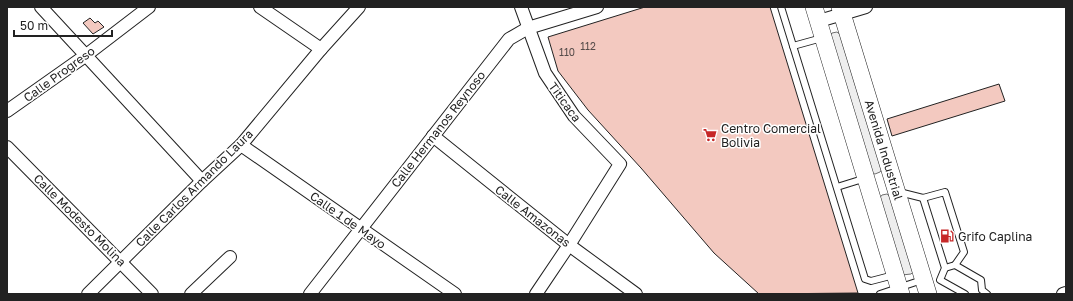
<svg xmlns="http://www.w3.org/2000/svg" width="1073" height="301" viewBox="0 0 1073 301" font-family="'Golos Text',sans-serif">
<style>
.green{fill:#eee;stroke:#6f6f6f}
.building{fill:#f3c9c0;stroke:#222}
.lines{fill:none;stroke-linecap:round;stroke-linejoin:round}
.lane-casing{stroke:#222;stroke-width:8}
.street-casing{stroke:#222;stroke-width:14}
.secondary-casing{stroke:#222;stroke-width:18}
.lane{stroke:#fff;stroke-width:6}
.street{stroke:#fff;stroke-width:12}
.secondary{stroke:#fff;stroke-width:17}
.labels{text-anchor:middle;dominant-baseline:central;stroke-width:3;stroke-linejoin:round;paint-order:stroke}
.number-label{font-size:10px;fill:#564c4a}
.street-label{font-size:12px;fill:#222;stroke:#fff}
.poi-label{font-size:12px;fill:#222;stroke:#fff;text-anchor:start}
</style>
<rect width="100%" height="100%" fill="#fff"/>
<!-- green -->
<g class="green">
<path d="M 837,32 L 841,35 L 883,168 L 880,172 L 875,174 L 871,173 L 829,37 L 832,33 Z"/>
<path d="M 887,194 L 891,197 L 914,271 L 911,274 L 902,275 L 878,200 L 882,195 Z"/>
</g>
<!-- building -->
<g class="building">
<path d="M 645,7 L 770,7 L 858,293 L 759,294 L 714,253 L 641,168 L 588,110 L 558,71 L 548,37 Z"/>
<path d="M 90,18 L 95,23 L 98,21 L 104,27 L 93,34 L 83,23 Z"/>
<path d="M 999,84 L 1005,101 L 892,136 L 887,119 Z"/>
</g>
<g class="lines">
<!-- lane casing -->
<g class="lane-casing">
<g id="lane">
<path d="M 781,7 L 865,279 L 871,281 L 894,275"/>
<path d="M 793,46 L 822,38"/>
<path d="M 837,187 L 866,178"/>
<path d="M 899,192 L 923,198 L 945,192 L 964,252 L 955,265 L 945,268"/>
<path d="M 923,198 L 945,268 L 940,280 L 965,294"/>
<path d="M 955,265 L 981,280 L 982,290 L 987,294"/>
<path d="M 880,294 L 922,280"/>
</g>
</g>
<!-- street casing -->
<g class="street-casing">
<g id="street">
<path d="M 41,7 L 202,181"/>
<path d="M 260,7 L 321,49"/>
<path d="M 521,7 L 545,73 L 574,116 L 620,164 L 569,245 L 536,294"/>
<path d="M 819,21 L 866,7"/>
<path d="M 7,111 L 85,56 L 149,7"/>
<path d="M 433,136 L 569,245 L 636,294"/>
<path d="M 241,145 L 455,294"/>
<path d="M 7,147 L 152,294"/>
<path d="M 88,294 L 202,181 L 241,145 L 321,49 L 359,7"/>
<path d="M 191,294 L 230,257"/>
<path d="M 310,294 L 509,39 L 528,28 L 597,7"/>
<path d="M 1063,294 L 1066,293"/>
</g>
</g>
<!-- secondary casing -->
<g class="secondary-casing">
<g id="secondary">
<path d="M 814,7 L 901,294"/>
<path d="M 840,7 L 928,294"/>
</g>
</g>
<!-- lane -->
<use href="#lane" class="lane"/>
<!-- street -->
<use href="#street" class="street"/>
<!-- secondary -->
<use href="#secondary" class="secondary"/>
</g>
<!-- icons -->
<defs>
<g id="supermarket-bare" transform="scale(1.08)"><path d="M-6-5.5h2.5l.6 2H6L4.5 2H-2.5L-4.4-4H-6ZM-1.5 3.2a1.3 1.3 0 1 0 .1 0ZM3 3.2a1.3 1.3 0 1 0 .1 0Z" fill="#c62828" stroke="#fff" stroke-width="2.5" paint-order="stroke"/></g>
<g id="fuel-bare" transform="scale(1.08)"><path d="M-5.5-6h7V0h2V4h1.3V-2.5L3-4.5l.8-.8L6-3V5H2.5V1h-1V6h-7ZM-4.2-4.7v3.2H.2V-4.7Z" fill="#c62828" stroke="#fff" stroke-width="2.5" paint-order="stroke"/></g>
</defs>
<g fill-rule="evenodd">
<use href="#supermarket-bare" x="710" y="135"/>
<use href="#fuel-bare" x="947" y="236"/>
</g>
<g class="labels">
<!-- number labels -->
<g class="number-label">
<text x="588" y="46">112</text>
<text x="567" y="52">110</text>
</g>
<!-- street labels -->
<g class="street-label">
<text transform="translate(59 74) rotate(-36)">Calle Progreso</text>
<text transform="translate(565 102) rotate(54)">Titicaca</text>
<text transform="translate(438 129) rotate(-52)">Calle Hermanos Reynoso</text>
<text transform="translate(884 150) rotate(73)">Avenida Industrial</text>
<text transform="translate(194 188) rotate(-45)">Calle Carlos Armando Laura</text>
<text transform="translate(533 216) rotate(38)">Calle Amazonas</text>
<text transform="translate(80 220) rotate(45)">Calle Modesto Molina</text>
<text transform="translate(348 220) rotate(35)">Calle 1 de Mayo</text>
</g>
<!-- poi labels -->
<g class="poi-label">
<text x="721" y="128">Centro Comercial<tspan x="721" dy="14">Bolivia</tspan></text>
<text x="958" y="236">Grifo Caplina</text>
</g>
</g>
<!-- border -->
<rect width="1073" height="301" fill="none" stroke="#222222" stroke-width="16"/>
<!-- scale -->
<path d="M14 30v6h98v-6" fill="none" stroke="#222222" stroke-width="2"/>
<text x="20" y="30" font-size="12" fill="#222222" stroke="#ffffff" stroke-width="3" paint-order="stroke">50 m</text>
</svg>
